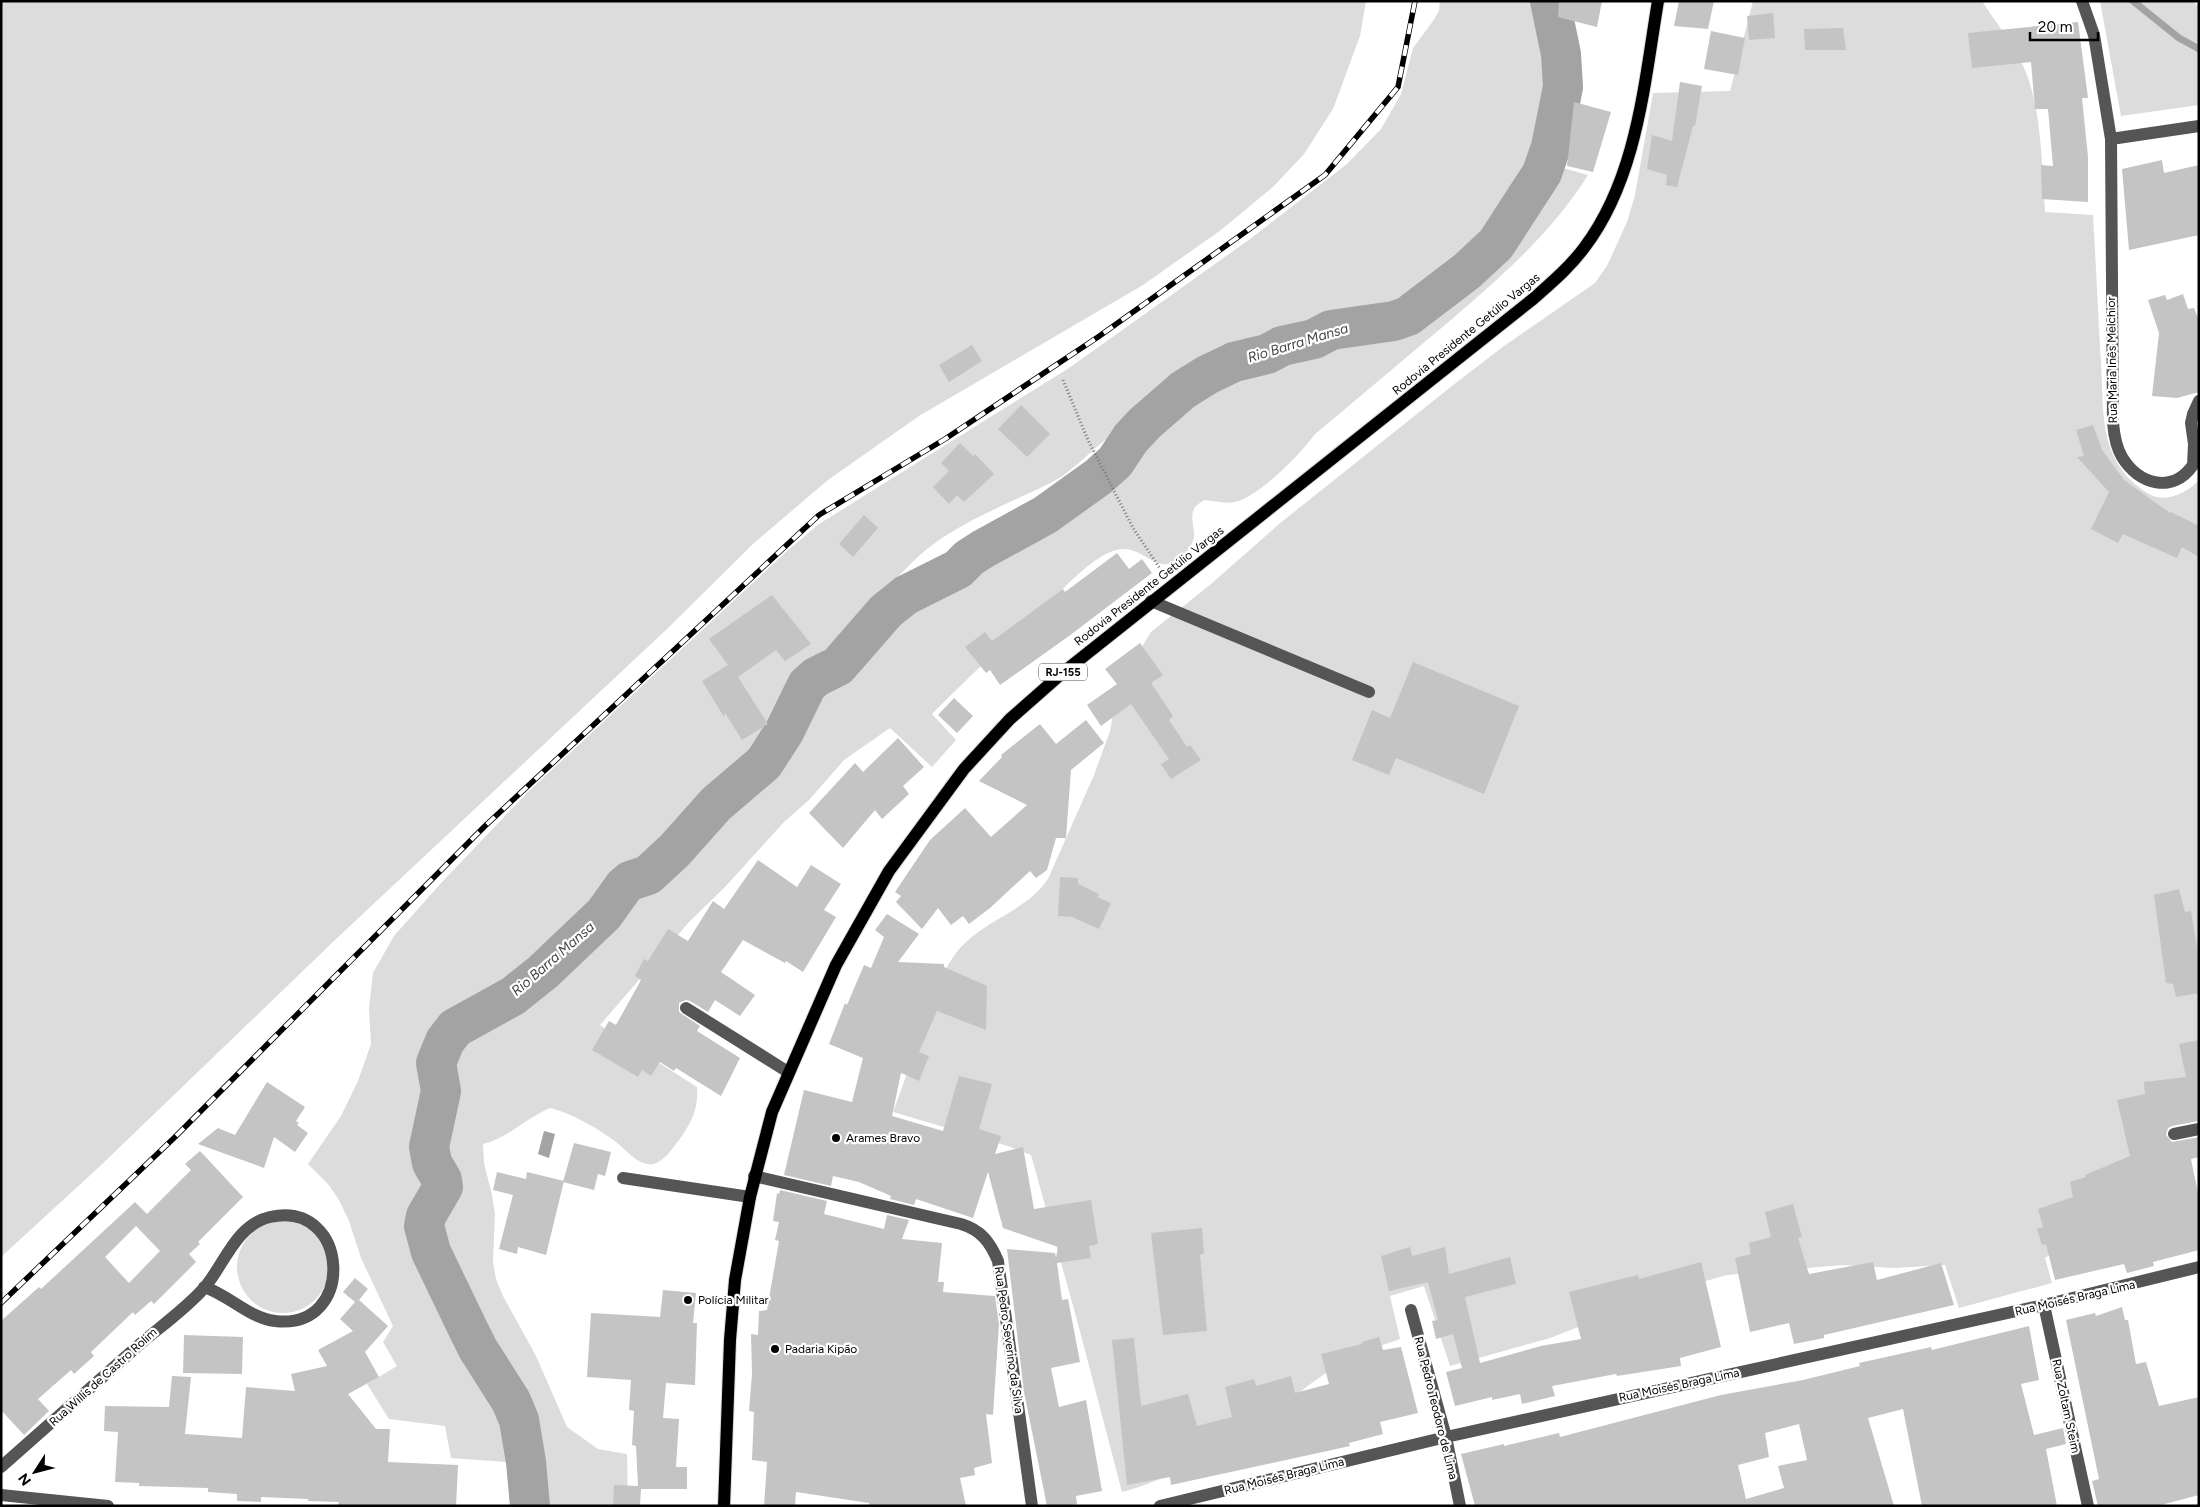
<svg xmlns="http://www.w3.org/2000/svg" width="2200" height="1507" viewBox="0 0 2200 1507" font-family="Figtree,sans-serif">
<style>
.green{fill:#dcdcdc}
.water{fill:#a3a3a3}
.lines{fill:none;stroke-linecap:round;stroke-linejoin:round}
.stream{stroke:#a3a3a3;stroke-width:7}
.river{stroke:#a3a3a3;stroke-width:40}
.building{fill:#c4c4c4;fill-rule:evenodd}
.major-casing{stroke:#dbdbdb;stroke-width:14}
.path{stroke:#777;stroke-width:3;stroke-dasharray:1 2.5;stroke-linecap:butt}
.minor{stroke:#555;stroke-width:12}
.major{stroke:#000;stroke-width:12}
.rail-casing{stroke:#000;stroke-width:5.5}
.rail{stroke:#fff;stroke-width:4;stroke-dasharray:11;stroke-linecap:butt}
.poi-dot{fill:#000;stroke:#fff;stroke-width:2}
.labels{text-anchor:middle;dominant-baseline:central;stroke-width:4.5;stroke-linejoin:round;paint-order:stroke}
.shield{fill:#fff;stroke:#4c4c4c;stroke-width:1}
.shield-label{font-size:11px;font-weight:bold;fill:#000}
.street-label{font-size:12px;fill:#000;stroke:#fff}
.poi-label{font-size:12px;fill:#000;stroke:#fff;text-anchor:start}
.water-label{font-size:14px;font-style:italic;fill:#444;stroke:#fff}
</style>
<rect width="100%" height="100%" fill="#fff"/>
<!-- green -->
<g class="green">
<path d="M 1,1 L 1366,1 L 1360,36 L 1333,109 L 1304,154 L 1273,187 L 1221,230 L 1143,285 L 919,416 L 828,480 L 754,543 L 667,629 L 335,940 L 98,1168 L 1,1257 Z"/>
<path d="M 1440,1 L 1530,1 C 1540,36 1554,77 1549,114 C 1540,165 1457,282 1408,301 C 1373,316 1333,315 1296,324 C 1270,330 1242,341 1218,352 C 1191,364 1175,385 1153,404 C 1137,418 1120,429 1104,441 C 1090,452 1078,465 1064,475 C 1052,483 1040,488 1027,494 C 993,510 956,526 927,549 C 900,571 879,600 855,624 C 838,641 816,655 800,672 C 783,692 785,718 772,739 C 759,760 734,769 717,786 C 696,809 682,838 657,858 C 644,869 624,871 612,883 C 605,891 603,902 596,909 C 588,916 577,918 569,925 C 547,942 529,964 508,982 C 480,1007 437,1017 424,1056 C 416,1082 434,1086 432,1105 C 430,1122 419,1138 420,1155 C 421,1167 428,1174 425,1185 C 421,1200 415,1210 417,1226 C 428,1292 476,1345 503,1403 C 512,1422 516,1442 521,1463 L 451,1458 L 445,1426 L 389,1419 L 367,1384 L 397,1366 L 383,1342 L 393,1326 L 361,1258 L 349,1221 L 339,1200 L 328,1184 L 308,1164 L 341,1116 L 358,1081 L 371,1044 L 369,1008 L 373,973 L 394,936 L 442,882 L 528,792 L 786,552 L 819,524 L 1069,368 L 1250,239 L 1347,164 L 1381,129 L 1401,94 L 1413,48 L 1433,21 L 1439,11 Z"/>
<path d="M 1753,1 L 1982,1 C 1998,26 2020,52 2029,81 C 2042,120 2042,171 2045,212 L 2093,215 C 2096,265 2098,314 2101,364 C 2103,391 2101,424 2111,450 C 2118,469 2133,486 2151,495 C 2167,503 2188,492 2199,480 L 2199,1100 L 2169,1126 L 2119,1208 L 2045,1258 L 2052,1283 L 1959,1308 L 1945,1265 L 1894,1268 L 1842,1265 L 1727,1275 L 1674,1290 L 1550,1338 L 1450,1366 L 1424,1286 L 1390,1296 L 1400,1339 C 1385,1345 1368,1348 1354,1356 C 1322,1373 1296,1396 1266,1417 C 1224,1445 1171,1480 1122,1492 L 1077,1320 L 1031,1155 L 1008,1146 L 893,1112 C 903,1085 913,1057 922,1029 C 932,1001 941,969 961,947 C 987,919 1026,911 1048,879 L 1094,775 L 1110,731 L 1117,693 L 1133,661 L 1151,632 L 1211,584 L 1279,524 L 1457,382 L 1504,346 L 1595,283 L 1607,266 L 1627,222 L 1635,195 L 1653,93 L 1730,91 Z"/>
<path d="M 2100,1 L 2191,1 L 2199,6 L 2199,105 L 2121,116 Z"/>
<path d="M 1570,106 L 1563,168 L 1588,175 C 1550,236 1493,284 1439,330 C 1397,365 1356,400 1314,435 C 1301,454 1257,498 1235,502 C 1225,504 1214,501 1204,500 C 1201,502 1197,505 1195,507 C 1189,517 1195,528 1194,537 C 1193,546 1181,560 1173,563 C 1152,571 1139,541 1113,551 C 1088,560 1062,591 1042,609 C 1005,644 968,677 932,714 L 956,740 L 932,767 L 890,728 L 844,760 L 809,800 L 784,822 L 725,887 L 689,922 L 600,1025 L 697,1087 C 699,1108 691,1124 679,1140 C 671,1150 661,1167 646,1164 C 633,1161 623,1146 612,1139 C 595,1127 571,1113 550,1108 C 526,1118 508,1138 483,1144 L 484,1163 L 492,1195 L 495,1214 L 493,1262 L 496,1279 L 503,1296 L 536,1356 L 567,1427 L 598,1449 L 627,1454 L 628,1506 L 538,1506 L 529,1432 L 521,1404 L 482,1332 L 454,1288 L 441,1254 L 439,1241 L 448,1213 L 449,1188 L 437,1159 L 446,1137 L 446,1116 L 454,1096 L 453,1085 L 447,1067 L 448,1061 L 472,1032 L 483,1023 L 511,1016 L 523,1009 L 674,861 L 720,812 L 777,757 L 787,746 L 794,732 L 800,715 L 809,695 L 849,672 L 907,618 L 938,594 L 992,559 L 1062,518 L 1104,491 L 1126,471 L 1148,443 L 1172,420 L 1187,400 L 1201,391 L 1231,378 L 1263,367 L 1372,338 L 1423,320 L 1445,307 L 1476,280 L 1499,257 L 1527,224 L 1545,190 L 1553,169 Z"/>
<circle cx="283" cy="1267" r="46"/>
</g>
<!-- water -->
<path class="water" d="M 544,1131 L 555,1134 L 549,1158 L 538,1154 Z"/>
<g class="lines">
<!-- stream -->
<path class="stream" d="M 2133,1 L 2179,38 L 2199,49"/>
<!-- river -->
<path class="river" d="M 530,1506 L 526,1462 L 519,1420 L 511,1401 L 478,1349 L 469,1331 L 431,1252 L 424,1226 L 426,1216 L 443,1187 L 442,1180 L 432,1163 L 429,1147 L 441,1091 L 436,1063 L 445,1041 L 455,1028 L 513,996 L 543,972 L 604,914 L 624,886 L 630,881 L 648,875 L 674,851 L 716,804 L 764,763 L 784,732 L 807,685 L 816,677 L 838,666 L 886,611 L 906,595 L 958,569 L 969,558 L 983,549 L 1045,515 L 1098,477 L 1115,462 L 1131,438 L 1145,423 L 1183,390 L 1207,375 L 1234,362 L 1267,354 L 1282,346 L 1314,339 L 1331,330 L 1394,321 L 1408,316 L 1467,271 L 1496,244 L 1542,173 L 1551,147 L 1563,87 L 1561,54 L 1550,1"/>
</g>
<!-- building -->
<g class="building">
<path d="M 1559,1 L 1602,1 L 1597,27 L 1558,17 Z"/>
<path d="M 1679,1 L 1714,1 L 1708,29 L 1674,26 Z"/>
<path d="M 1773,13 L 1775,38 L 1749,40 L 1747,16 Z"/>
<path d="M 2078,22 L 2088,98 L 2082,98 L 2088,157 L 2088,202 L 2042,199 L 2041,165 L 2053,166 L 2048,109 L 2035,109 L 2031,62 L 1972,68 L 1968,33 Z"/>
<path d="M 1843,28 L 1846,50 L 1805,50 L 1804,29 Z"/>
<path d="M 1711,31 L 1745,38 L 1738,75 L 1704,69 Z"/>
<path d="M 1680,82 L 1702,86 L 1695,126 L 1693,126 L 1677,187 L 1666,185 L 1667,175 L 1647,169 L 1652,135 L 1672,141 Z"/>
<path d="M 1574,102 L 1611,112 L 1593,172 L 1567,166 Z"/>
<path d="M 2162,160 L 2164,173 L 2199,165 L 2199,235 L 2129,250 L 2122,169 Z"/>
<path d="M 2183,294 L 2188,309 L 2194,308 L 2199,321 L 2199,392 L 2177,398 L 2152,396 L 2159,333 L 2148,300 L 2165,295 L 2167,300 Z"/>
<path d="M 972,345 L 982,361 L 949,382 L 939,365 Z"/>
<path d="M 1021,405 L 1050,434 L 1027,457 L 998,429 Z"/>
<path d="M 2093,425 L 2102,450 L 2124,480 L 2170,513 L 2171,512 L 2199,526 L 2199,557 L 2182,547 L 2177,558 L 2123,534 L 2118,543 L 2091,529 L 2109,492 L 2077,457 L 2084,456 L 2076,430 Z"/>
<path d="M 960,443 L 973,456 L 975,454 L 994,474 L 964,502 L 957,495 L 949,504 L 933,487 L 949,471 L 941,463 Z"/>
<path d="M 864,515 L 878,528 L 853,557 L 839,544 Z"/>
<path d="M 1117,553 L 1129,569 L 1142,559 L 1152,573 L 1069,636 L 1000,685 L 990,670 L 986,673 L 965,647 L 985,632 L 992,641 L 1063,589 L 1065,592 Z"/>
<path d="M 772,595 L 811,644 L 785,661 L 776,650 L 738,677 L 768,724 L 742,740 L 725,713 L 724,717 L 702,681 L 728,665 L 709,639 Z"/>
<path d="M 1140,643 L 1163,675 L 1151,683 L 1173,716 L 1169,720 L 1187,747 L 1190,745 L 1201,760 L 1171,779 L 1161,764 L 1169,759 L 1131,704 L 1101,726 L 1087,705 L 1117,684 L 1105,669 Z"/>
<path d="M 1413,662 L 1519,706 L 1484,794 L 1396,758 L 1389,775 L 1352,760 L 1372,710 L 1390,718 Z"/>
<path d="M 954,698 L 973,716 L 957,733 L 938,715 Z"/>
<path d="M 1086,720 L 1104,743 L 1071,770 L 1066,838 L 1056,838 L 1047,870 L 1036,878 L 1030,871 L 990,908 L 969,924 L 963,916 L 951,925 L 938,908 L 922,929 L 896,902 L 901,896 L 895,892 L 930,840 L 965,808 L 991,837 L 1027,805 L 979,781 L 1002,757 L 1001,755 L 1040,724 L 1056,744 Z"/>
<path d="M 898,738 L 924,767 L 903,786 L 909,794 L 882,819 L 875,810 L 843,848 L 809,813 L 855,763 L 863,772 Z"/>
<path d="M 758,860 L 797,887 L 811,865 L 841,884 L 824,910 L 836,917 L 803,972 L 786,961 L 785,963 L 743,940 L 721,972 L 755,995 L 740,1016 L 715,1000 L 708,1012 L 690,1001 L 686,1000 L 679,1003 L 679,1012 L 700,1026 L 697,1031 L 740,1058 L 721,1096 L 676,1068 L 674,1071 L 660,1062 L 651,1076 L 642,1070 L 638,1077 L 592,1050 L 609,1021 L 616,1025 L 641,980 L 635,976 L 644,959 L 648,961 L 668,929 L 688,941 L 713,901 L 724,909 Z"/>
<path d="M 1060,877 L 1078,878 L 1078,884 L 1099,894 L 1097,897 L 1111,903 L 1099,929 L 1072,917 L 1058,916 Z"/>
<path d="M 2179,889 L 2185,912 L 2191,911 L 2199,959 L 2199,993 L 2176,997 L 2173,984 L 2166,983 L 2154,895 Z"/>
<path d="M 887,914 L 919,934 L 898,962 L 944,964 L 944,967 L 987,986 L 986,1030 L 937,1011 L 919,1052 L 929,1056 L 919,1081 L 901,1073 L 892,1116 L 943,1131 L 959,1076 L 992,1084 L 979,1129 L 1001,1136 L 995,1154 L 1023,1147 L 1034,1209 L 1091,1200 L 1098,1244 L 1089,1246 L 1091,1258 L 1057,1263 L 1062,1300 L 1068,1299 L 1080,1362 L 1051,1368 L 1059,1407 L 1086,1400 L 1102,1491 L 1076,1496 L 1077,1504 L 1068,1506 L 1047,1506 L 1024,1392 L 1007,1249 L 1055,1253 L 1056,1258 L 1058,1247 L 1003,1228 L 988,1172 L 973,1218 L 916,1199 L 914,1205 L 890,1199 L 891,1196 L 859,1182 L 833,1176 L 831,1186 L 784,1175 L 804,1090 L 852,1102 L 863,1058 L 829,1044 L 845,1003 L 847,1005 L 864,965 L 871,968 L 884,937 L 875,930 Z"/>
<path d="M 2199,1040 L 2199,1121 L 2172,1126 L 2168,1128 L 2166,1135 L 2172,1142 L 2199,1137 L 2199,1157 L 2191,1159 L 2199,1198 L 2199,1250 L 2153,1262 L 2154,1266 L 2127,1273 L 2124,1264 L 2055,1280 L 2046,1244 L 2042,1245 L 2037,1229 L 2043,1227 L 2038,1209 L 2073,1197 L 2070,1182 L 2086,1177 L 2085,1175 L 2130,1156 L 2117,1100 L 2145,1094 L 2144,1082 L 2186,1077 L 2179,1044 Z"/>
<path d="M 267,1082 L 305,1107 L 296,1121 L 299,1123 L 297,1125 L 308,1133 L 295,1152 L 274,1137 L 264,1168 L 198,1144 L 218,1128 L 235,1135 Z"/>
<path d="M 574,1143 L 611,1152 L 605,1176 L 598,1174 L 594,1190 L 563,1182 Z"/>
<path d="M 200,1151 L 243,1197 L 198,1242 L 200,1244 L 189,1254 L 196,1262 L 154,1304 L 151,1301 L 135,1315 L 133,1312 L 91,1352 L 94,1356 L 74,1374 L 71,1370 L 38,1399 L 49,1411 L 24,1435 L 1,1410 L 1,1321 L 39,1287 L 41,1289 L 135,1202 L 147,1214 L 191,1170 L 185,1164 ZM 136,1226 L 160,1251 L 129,1283 L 105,1257 Z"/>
<path d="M 497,1172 L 526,1179 L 527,1172 L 564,1181 L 546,1255 L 518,1247 L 517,1254 L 499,1249 L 513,1195 L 493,1190 Z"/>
<path d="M 780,1190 L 827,1201 L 824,1214 L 884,1229 L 887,1215 L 909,1220 L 902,1239 L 942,1243 L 938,1282 L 944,1282 L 943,1292 L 995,1296 L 999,1324 L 993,1415 L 986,1414 L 992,1463 L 974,1468 L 975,1475 L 960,1478 L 966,1506 L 869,1506 L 869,1503 L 796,1492 L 795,1506 L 764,1506 L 767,1462 L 752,1460 L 754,1412 L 749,1411 L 752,1374 L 751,1334 L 758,1335 L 759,1311 L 767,1310 L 779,1241 L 775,1240 L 779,1222 L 773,1221 L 777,1193 L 779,1194 Z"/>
<path d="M 1793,1204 L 1802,1237 L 1798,1238 L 1809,1274 L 1873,1262 L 1877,1280 L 1941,1263 L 1954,1305 L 1824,1335 L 1824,1338 L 1794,1344 L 1789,1323 L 1750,1332 L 1735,1258 L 1751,1254 L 1749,1243 L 1771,1237 L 1765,1212 Z"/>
<path d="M 1202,1228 L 1204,1253 L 1200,1255 L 1207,1331 L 1163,1335 L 1151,1233 Z"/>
<path d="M 1410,1247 L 1412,1256 L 1445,1247 L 1449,1274 L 1510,1257 L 1516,1284 L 1465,1297 L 1480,1363 L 1541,1346 L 1581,1339 L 1569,1292 L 1638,1275 L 1639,1279 L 1701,1262 L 1721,1347 L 1680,1358 L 1681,1366 L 1617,1376 L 1616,1374 L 1552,1386 L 1555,1396 L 1522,1404 L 1520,1394 L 1492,1400 L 1492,1397 L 1455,1406 L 1446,1372 L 1462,1368 L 1453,1334 L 1436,1339 L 1432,1321 L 1438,1320 L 1428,1282 L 1389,1291 L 1381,1256 Z"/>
<path d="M 355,1278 L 368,1289 L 359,1300 L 388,1326 L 365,1352 L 379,1377 L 348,1394 L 376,1429 L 390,1429 L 388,1462 L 458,1465 L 456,1506 L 356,1506 L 338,1505 L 339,1502 L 308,1501 L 308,1499 L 261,1497 L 261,1502 L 237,1501 L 237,1494 L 208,1492 L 208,1488 L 139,1486 L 139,1483 L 115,1482 L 118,1432 L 104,1431 L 105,1406 L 169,1407 L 172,1376 L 191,1377 L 185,1434 L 242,1438 L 246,1387 L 295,1391 L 291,1374 L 327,1366 L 318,1350 L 353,1331 L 340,1319 L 355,1302 L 343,1292 Z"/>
<path d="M 663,1290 L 696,1293 L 693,1323 L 697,1323 L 695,1385 L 666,1383 L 663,1418 L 679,1419 L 676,1467 L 687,1467 L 687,1489 L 641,1489 L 640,1506 L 613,1506 L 614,1485 L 638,1486 L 636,1446 L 632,1445 L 634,1411 L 629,1410 L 631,1380 L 587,1377 L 591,1313 L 660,1317 Z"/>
<path d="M 2122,1307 L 2125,1320 L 2128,1320 L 2136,1364 L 2146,1362 L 2159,1406 L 2199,1397 L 2199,1495 L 2157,1506 L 2098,1506 L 2092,1481 L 2099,1479 L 2066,1320 L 2095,1313 L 2096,1316 Z"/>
<path d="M 2029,1326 L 2039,1380 L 2021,1384 L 2034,1435 L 2063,1428 L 2066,1444 L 2046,1449 L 2057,1506 L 1922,1506 L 1903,1409 L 1868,1418 L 1894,1506 L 1475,1506 L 1461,1454 L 1504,1444 L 1504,1446 L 1559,1433 L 1560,1437 L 1721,1395 L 1803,1380 L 1860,1366 L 1859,1363 L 1931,1347 L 1932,1350 ZM 1799,1424 L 1807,1460 L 1778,1466 L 1784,1488 L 1746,1499 L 1738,1465 L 1769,1457 L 1765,1433 Z"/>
<path d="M 184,1335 L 243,1337 L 242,1374 L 183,1373 Z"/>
<path d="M 1379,1337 L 1383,1350 L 1401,1347 L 1418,1413 L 1380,1422 L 1383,1434 L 1349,1443 L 1350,1446 L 1171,1485 L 1170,1477 L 1127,1485 L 1112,1340 L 1134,1338 L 1141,1406 L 1188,1394 L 1197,1426 L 1232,1417 L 1225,1387 L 1254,1379 L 1256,1386 L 1291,1376 L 1295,1393 L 1329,1384 L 1321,1354 L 1362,1344 L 1362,1342 Z"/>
</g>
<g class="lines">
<!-- major casing -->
<g class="major-casing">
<path id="major" d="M 724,1506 L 730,1340 L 735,1280 L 750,1197 L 772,1112 L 836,965 L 889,871 L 964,769 L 1010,719 L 1060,675 L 1533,299 C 1551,283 1569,268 1584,248 C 1637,178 1644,85 1658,1"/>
</g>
<!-- path -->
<path class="path" d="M 1063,380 L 1088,440 L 1133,528 L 1163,573"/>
<!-- minor -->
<g class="minor">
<path d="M 2082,1 L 2094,35 L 2111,139 L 2113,423 C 2114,434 2116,447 2122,457 C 2139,485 2173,494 2193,465 L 2194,444 L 2191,423 L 2193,414 L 2199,401"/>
<path d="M 2111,139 L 2199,126"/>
<path d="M 1151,601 L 1369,692"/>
<path d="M 686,1008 L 788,1072"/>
<path d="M 2174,1134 L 2199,1129"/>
<path d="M 754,1176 L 961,1224 C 981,1230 990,1242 998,1261 L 1032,1506"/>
<path d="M 623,1178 L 750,1197"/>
<path d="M 2044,1305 L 2088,1506"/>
<path d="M 1411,1310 L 1446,1437 L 1460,1506"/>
<path d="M 1,1467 C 47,1426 94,1385 140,1344 C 160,1327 188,1307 205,1287 C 225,1263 236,1225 270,1217 C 350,1199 357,1331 275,1321 C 249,1318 229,1295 204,1287"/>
<path d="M 1,1495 L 108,1506"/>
<path d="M 1160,1506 L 1446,1437 L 2044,1305 L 2199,1267"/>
</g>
<!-- major -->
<use href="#major" class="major"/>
<!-- rail casing -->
<g class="rail-casing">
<path id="rail" d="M 1,1303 L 175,1137 L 485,826 L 819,515 L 945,439 L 1098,337 L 1325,175 L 1398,87 L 1415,1"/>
</g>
<!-- rail -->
<use href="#rail" class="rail"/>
</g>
<!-- markers -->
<g class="poi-dot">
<circle cx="836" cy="1138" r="5"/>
<circle cx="688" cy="1300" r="5"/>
<circle cx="775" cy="1349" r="5"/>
</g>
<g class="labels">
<!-- shield labels -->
<rect class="shield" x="1039" y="663.5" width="48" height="17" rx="4"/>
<g class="shield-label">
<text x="1063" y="672">RJ-155</text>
</g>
<!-- street labels -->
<g class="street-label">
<text transform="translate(1466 334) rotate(-39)">Rodovia Presidente Getúlio Vargas</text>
<text transform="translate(2112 360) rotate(-91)">Rua Maria Inês Melchior</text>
<text transform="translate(1149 586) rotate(-38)">Rodovia Presidente Getúlio Vargas</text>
<text transform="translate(2075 1298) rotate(-13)">Rua Moisés Braga Lima</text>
<text transform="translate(1009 1340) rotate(82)">Rua Pedro Severino da Silva</text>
<text transform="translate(103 1377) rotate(-42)">Rua Willis de Castro Rolim</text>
<text transform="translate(1679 1385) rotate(-12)">Rua Moisés Braga Lima</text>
<text transform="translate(2066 1406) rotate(78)">Rua Zoltam Steim</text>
<text transform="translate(1436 1408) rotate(76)">Rua Pedro Teodoro de Lima</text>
<text transform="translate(1284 1476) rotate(-14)">Rua Moisés Braga Lima</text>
</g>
<!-- poi labels -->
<g class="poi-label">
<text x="846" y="1138">Arames Bravo</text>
<text x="698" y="1300">Polícia Militar</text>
<text x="785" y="1349">Padaria Kipão</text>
</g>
<!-- water labels -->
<g class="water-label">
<text transform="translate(1298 343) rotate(-17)">Rio Barra Mansa</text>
<text transform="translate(553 959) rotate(-41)">Rio Barra Mansa</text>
</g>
</g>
<!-- border -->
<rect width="2200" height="1507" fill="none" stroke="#000000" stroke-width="5"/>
<!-- north arrow -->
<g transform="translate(35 1472) rotate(234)" stroke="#ffffff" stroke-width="4" paint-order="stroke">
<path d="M0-4L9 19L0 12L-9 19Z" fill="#000000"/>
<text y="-8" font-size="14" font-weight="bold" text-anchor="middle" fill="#000000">N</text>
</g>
<!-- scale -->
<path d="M2030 32v8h68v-8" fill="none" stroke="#000000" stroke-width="2.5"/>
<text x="2038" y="32" font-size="15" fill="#000000" stroke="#ffffff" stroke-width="4" paint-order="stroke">20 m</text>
</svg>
